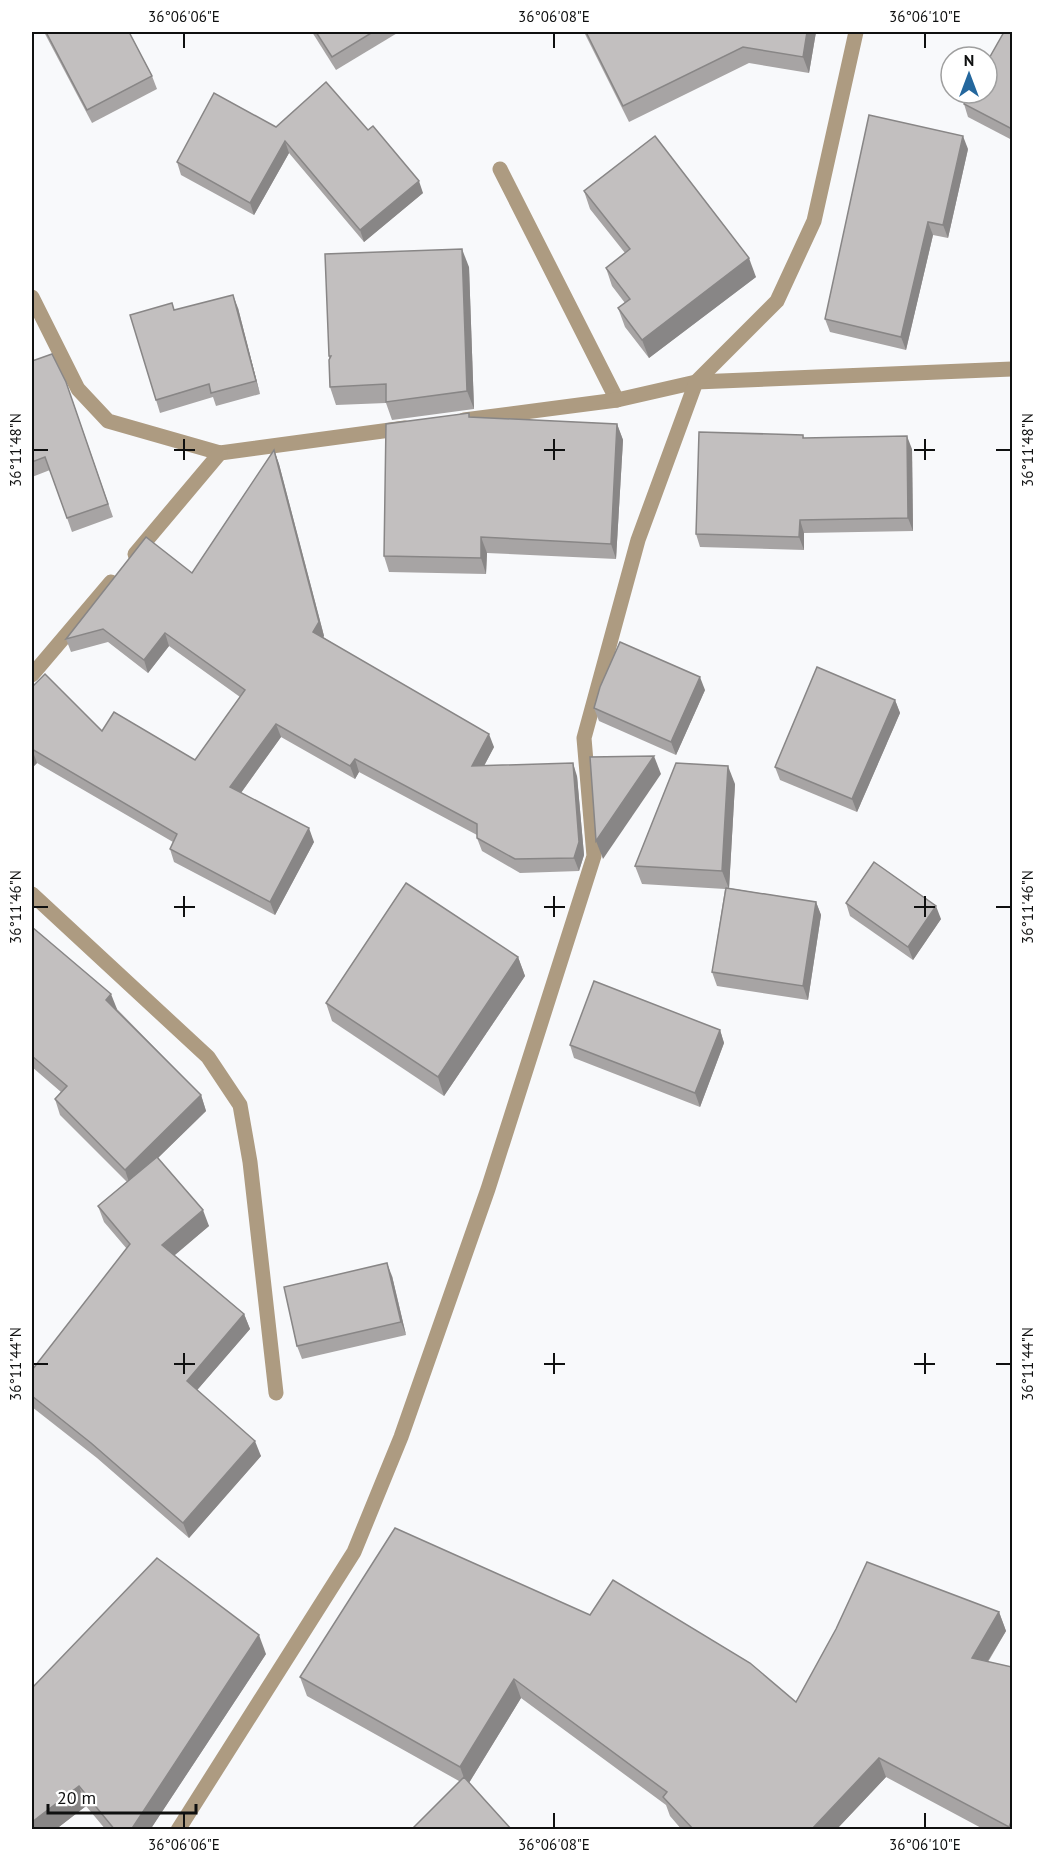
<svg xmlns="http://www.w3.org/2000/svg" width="1044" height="1861" viewBox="0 0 1044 1861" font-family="'PT Sans',sans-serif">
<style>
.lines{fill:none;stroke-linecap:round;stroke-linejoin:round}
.minor{stroke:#ad9b81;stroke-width:15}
.wall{fill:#a7a4a4}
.shaded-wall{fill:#888686}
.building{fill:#c2bfbf;stroke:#888686;stroke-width:1.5}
.ticks{fill:none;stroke:#0f1010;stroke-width:2}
.neatline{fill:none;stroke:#0f1010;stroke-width:2}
.ticks-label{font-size:15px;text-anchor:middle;fill:#0f1010}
</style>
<rect width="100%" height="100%" fill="#f8f9fb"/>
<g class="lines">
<!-- minor -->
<g class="minor">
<path d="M 500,169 L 617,400"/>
<path d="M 32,297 L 78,389 L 108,421 L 220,453 L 405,428"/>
<path d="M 464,420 L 617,400 L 696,382 L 1012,369"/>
<path d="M 135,554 L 220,453"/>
<path d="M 32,675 L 111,582"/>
<path d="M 32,894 L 208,1057 L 240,1105 L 250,1162 L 276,1393"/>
<path d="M 178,1830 L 354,1552 L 401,1437 L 488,1189 L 594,856 L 584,738 L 638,540 L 696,382 L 777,301 L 814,221 L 856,32"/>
</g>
</g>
<!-- wall -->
<g class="wall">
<path d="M 44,32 L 129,32 L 152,76 L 157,89 L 92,123 Z"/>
<path d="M 312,32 L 399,32 L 336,70 Z"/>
<path d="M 584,32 L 816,32 L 809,73 L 749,63 L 629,122 Z"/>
<path d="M 1012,32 L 1012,140 L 968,117 L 964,104 Z"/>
<path d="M 276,127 L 423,193 L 364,242 L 289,153 L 254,215 L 181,175 L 177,162 Z"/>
<path d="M 968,149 L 948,238 L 933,235 L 906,350 L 830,332 L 825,319 Z"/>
<path d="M 584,191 L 756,277 L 649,358 L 625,327 L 618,308 L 625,303 L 612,286 L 606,268 L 625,253 L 590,209 Z"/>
<path d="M 469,267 L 474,409 L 392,420 L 386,403 L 336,405 L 330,387 L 329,356 Z"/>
<path d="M 172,303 L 174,310 L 238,308 L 260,394 L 216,406 L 213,397 L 160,413 L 156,400 Z"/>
<path d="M 32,361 L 66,382 L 113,517 L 72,532 L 50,470 L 32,477 Z"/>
<path d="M 469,413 L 470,417 L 617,424 L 623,440 L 616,559 L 487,553 L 486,574 L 389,572 L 384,556 Z"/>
<path d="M 803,435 L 804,438 L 912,449 L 913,531 L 804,533 L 804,550 L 700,547 L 696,534 Z"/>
<path d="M 274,450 L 279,464 L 324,636 L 323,637 L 494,747 L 484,766 L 577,776 L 584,855 L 579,871 L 520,873 L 482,851 L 477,838 L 477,835 L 359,772 L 355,779 L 281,737 L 241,793 L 314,842 L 275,915 L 174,862 L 170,849 L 173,842 L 37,763 L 32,768 L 32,687 L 102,731 L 195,760 L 240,697 L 169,646 L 148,673 L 108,642 L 71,652 L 66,639 L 192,573 Z"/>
<path d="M 705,690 L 676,755 L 599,721 L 594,708 Z"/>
<path d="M 895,700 L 900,713 L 857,812 L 780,780 L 775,767 Z"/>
<path d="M 735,784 L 729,888 L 816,902 L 821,915 L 808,1000 L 717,986 L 712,972 L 725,889 L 642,884 L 635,866 Z"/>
<path d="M 846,903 L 941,919 L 913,960 L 850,916 Z"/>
<path d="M 32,927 L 117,1009 L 201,1095 L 206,1111 L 158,1158 L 209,1226 L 174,1255 L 244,1314 L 250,1329 L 197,1390 L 261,1456 L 189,1538 L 97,1458 L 32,1407 L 32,1370 L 127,1249 L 104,1222 L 98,1206 L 127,1182 L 60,1115 L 55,1099 L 61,1092 L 32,1067 Z"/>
<path d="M 518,957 L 525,976 L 444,1096 L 332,1021 L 326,1003 Z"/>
<path d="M 720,1030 L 724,1043 L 700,1107 L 574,1058 L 570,1045 Z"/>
<path d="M 392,1276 L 406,1335 L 302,1359 L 297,1346 Z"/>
<path d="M 999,1612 L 1006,1631 L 988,1662 L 1012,1830 L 985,1830 L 886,1777 L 836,1830 L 682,1830 L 670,1816 L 666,1805 L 521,1698 L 469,1783 L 459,1781 L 307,1696 L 300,1677 L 590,1615 L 796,1702 Z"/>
<path d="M 266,1654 L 150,1830 L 106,1830 L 86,1806 L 55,1830 L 32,1830 L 32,1688 Z"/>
</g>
<!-- shaded-wall -->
<g class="shaded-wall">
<path d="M 807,32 L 816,32 L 809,73 L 803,57 Z"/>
<path d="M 963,136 L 968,149 L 948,238 L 943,225 Z"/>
<path d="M 285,141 L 289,153 L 254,215 L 250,203 Z"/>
<path d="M 419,181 L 423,193 L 364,242 L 360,230 Z"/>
<path d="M 928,222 L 933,235 L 906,350 L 901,337 Z"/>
<path d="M 462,249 L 469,267 L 474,409 L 467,391 Z"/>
<path d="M 749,258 L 756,277 L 649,358 L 642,340 Z"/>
<path d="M 233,295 L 238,308 L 260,394 L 256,381 Z"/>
<path d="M 617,424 L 623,440 L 616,559 L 611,544 Z"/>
<path d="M 907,436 L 912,449 L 913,531 L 908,518 Z"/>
<path d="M 274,450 L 279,464 L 324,636 L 318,645 L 313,632 Z"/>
<path d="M 800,520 L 804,533 L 804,550 L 799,537 Z"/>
<path d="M 481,537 L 487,553 L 486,574 L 481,558 Z"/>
<path d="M 165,633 L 169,646 L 148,673 L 144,660 Z"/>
<path d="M 700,677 L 705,690 L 676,755 L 671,742 Z"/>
<path d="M 895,700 L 900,713 L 857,812 L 852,799 Z"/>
<path d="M 276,724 L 281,737 L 235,801 L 230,787 Z"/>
<path d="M 489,734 L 494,747 L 477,779 L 472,766 Z"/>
<path d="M 32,749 L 37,763 L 32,768 Z"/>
<path d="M 654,756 L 661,774 L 603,859 L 596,841 Z"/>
<path d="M 355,759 L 359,772 L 355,779 L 350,766 Z"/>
<path d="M 573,763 L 577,776 L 584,855 L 579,871 L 574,858 Z"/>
<path d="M 728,766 L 735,784 L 729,889 L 722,871 Z"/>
<path d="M 309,828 L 314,842 L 275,915 L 270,902 Z"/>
<path d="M 816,902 L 821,915 L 808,1000 L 803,986 Z"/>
<path d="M 936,906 L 941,919 L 913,960 L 908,947 Z"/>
<path d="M 518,957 L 525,976 L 444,1096 L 438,1077 Z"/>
<path d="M 111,994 L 117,1009 L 112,1015 L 106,1000 Z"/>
<path d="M 720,1030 L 724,1043 L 700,1107 L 695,1093 Z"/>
<path d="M 201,1095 L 206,1111 L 130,1185 L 125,1170 Z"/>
<path d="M 203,1210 L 209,1226 L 168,1261 L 162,1245 Z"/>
<path d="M 387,1263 L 392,1276 L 406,1335 L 401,1322 Z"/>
<path d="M 244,1314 L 250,1329 L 192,1396 L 187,1381 Z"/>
<path d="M 255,1441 L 261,1456 L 189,1538 L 183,1523 Z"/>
<path d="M 999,1612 L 1006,1631 L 978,1677 L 972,1658 Z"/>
<path d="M 259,1635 L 266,1654 L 150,1830 L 131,1830 Z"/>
<path d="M 514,1679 L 521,1698 L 467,1786 L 460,1767 Z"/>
<path d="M 879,1758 L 886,1777 L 836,1830 L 811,1830 Z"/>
<path d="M 79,1786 L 86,1806 L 55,1830 L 32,1830 L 32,1822 Z"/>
<path d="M 1012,1819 L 1012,1830 L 1010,1830 L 1009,1827 Z"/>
</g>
<!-- building -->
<g class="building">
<path d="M 46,32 L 129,32 L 152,76 L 87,110 Z"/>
<path d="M 316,32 L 373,32 L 332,57 Z"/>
<path d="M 586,32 L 807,32 L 803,57 L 743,47 L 623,106 Z"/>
<path d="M 1004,32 L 1012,32 L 1012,129 L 964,104 L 970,93 L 987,93 L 987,62 Z"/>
<path d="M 326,82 L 368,130 L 373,126 L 419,181 L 360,230 L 285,141 L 250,203 L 177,162 L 214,93 L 276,127 Z"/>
<path d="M 869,115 L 963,136 L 943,225 L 928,222 L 901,337 L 825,319 Z"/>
<path d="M 655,136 L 749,258 L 642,340 L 618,308 L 630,299 L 606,268 L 630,249 L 584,191 Z"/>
<path d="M 462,249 L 467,391 L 386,402 L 386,384 L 330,387 L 329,360 L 331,356 L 329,356 L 325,254 Z"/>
<path d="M 233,295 L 256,381 L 211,393 L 209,384 L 156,400 L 130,315 L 172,303 L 174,310 Z"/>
<path d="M 52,354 L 66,382 L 108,504 L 67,518 L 45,457 L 32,462 L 32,361 Z"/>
<path d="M 469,413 L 469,417 L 617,424 L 611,544 L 481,537 L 481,558 L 384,556 L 386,424 Z"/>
<path d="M 699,432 L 803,435 L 803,438 L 907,436 L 908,518 L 800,520 L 799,537 L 696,534 Z"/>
<path d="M 274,450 L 319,622 L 313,632 L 489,734 L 472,766 L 573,763 L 579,842 L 574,858 L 515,859 L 477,838 L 477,824 L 355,759 L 350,766 L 276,724 L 230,787 L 309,828 L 270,902 L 170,849 L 177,834 L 32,749 L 32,750 L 32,687 L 45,674 L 102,731 L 114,712 L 195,760 L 245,690 L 165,633 L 144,660 L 103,629 L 66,639 L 146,537 L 192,573 Z"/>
<path d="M 620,642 L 700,677 L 671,742 L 594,708 L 600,687 Z"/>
<path d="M 817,667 L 895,700 L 852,799 L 775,767 Z"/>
<path d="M 654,756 L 596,841 L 590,757 Z"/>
<path d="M 676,763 L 728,766 L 722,871 L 635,866 Z"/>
<path d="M 874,862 L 936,906 L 908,947 L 846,903 Z"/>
<path d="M 406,883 L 518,957 L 438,1077 L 326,1003 Z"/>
<path d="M 726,888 L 816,902 L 803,986 L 712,972 Z"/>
<path d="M 32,927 L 111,994 L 106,1000 L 201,1095 L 125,1170 L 55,1099 L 67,1086 L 32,1056 Z"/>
<path d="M 594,981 L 720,1030 L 695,1093 L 570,1045 Z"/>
<path d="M 157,1157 L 203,1210 L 162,1245 L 244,1314 L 187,1381 L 255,1441 L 183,1523 L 91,1443 L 32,1396 L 32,1370 L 130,1244 L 98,1206 Z"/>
<path d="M 387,1263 L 401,1322 L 297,1346 L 284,1287 Z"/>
<path d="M 395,1528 L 590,1615 L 613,1580 L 750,1663 L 796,1702 L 836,1629 L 867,1562 L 999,1612 L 972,1658 L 1012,1667 L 1012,1819 L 1009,1827 L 879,1758 L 811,1830 L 694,1830 L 663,1797 L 667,1792 L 514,1679 L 460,1767 L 300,1677 Z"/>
<path d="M 157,1558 L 259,1635 L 131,1830 L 115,1830 L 79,1786 L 32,1822 L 32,1688 Z"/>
<path d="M 464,1777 L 512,1830 L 411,1830 Z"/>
</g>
<!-- ticks -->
<path class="ticks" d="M 184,33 L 184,48M 554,33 L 554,48M 925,33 L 925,48M 184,439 L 184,460M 554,439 L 554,460M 925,439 L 925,460M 33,450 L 48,450M 174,450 L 195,450M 544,450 L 565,450M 914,450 L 935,450M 996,450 L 1011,450M 184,896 L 184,917M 554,896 L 554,917M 925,896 L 925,917M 33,907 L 48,907M 174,907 L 195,907M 544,907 L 565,907M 914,907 L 935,907M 996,907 L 1011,907M 184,1353 L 184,1374M 554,1353 L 554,1374M 925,1353 L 925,1374M 33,1364 L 48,1364M 174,1364 L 195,1364M 544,1364 L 565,1364M 914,1364 L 935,1364M 996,1364 L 1011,1364M 184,1813 L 184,1828M 554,1813 L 554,1828M 925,1813 L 925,1828"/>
<!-- border -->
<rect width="1044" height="1861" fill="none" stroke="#ffffff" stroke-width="66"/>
<!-- north arrow -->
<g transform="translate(969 75)"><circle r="28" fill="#ffffff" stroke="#9f9f9f" stroke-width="1.5"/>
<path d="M0-4.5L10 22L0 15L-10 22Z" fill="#24679d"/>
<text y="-9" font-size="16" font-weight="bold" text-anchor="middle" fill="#0f1010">N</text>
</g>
<!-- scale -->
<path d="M48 1804v9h148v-9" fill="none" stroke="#0f1010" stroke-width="3"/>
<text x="57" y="1804" font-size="18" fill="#0f1010" stroke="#ffffff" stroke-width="4.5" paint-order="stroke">20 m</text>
<rect x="33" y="33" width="978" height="1795" class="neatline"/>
<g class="ticks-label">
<text x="184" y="22">36°06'06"E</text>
<text x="554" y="22">36°06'08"E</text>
<text x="925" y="22">36°06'10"E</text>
<text transform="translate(16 450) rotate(-90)" y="5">36°11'48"N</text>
<text transform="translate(1028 450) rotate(-90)" y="5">36°11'48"N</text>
<text transform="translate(16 907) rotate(-90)" y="5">36°11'46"N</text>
<text transform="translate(1028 907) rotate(-90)" y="5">36°11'46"N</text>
<text transform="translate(16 1364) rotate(-90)" y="5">36°11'44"N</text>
<text transform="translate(1028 1364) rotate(-90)" y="5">36°11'44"N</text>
<text x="184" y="1850">36°06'06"E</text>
<text x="554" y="1850">36°06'08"E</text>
<text x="925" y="1850">36°06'10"E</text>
</g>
</svg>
